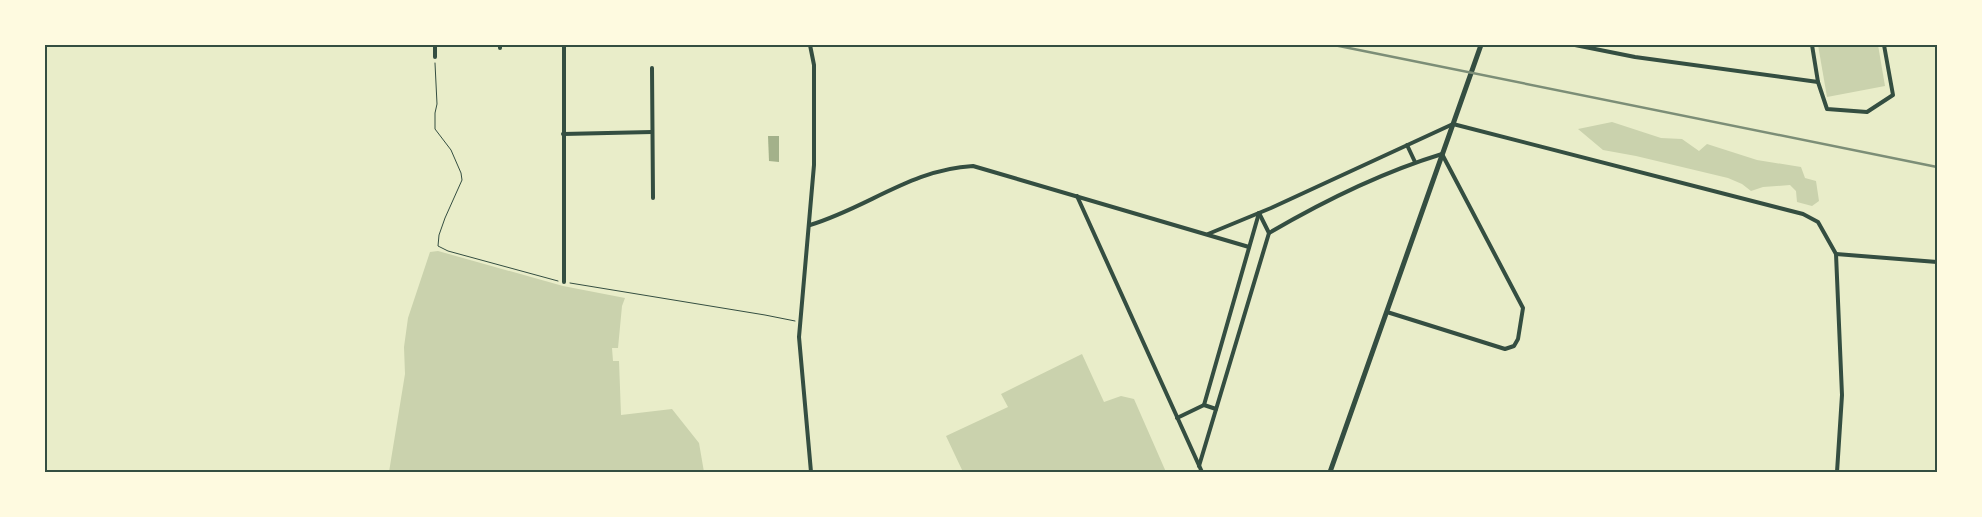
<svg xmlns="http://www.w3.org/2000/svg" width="1982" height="517" viewBox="0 0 1982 517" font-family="'PT Sans Narrow',sans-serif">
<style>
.green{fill:#cad2ad}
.water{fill:#a3b18a}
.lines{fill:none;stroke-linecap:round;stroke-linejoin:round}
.path{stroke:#344e41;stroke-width:1}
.minor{stroke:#344e41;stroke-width:4}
.secondary{stroke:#344e41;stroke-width:5}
.rail{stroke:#7c8e77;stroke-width:2.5}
.neatline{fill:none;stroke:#344e41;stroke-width:2}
</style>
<rect width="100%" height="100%" fill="#e9edc9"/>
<!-- green -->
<g class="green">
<path d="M 1818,45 L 1878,45 L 1885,86 L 1827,97 Z"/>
<path d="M 1612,122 L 1661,138 L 1682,139 L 1699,151 L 1707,144 L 1757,160 L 1801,167 L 1805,178 L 1816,181 L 1819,201 L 1812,206 L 1797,202 L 1796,191 L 1790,185 L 1763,187 L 1751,191 L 1742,184 L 1728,178 L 1636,156 L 1603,150 L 1578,129 Z"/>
<path d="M 438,251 L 563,286 L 625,298 L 622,306 L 618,348 L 612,348 L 613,361 L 619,361 L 621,415 L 672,409 L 699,443 L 704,472 L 389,472 L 405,374 L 404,347 L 408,318 L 430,252 Z"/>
<path d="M 1082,354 L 1104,402 L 1121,396 L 1134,399 L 1166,472 L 963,472 L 946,436 L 1008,407 L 1001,394 Z"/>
</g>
<!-- water -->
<path class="water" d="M 768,136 L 779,136 L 779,162 L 769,161 Z"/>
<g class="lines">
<!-- path -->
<g class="path">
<path d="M 435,63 L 437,104 L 435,113 L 435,129 L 451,150 L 461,173 L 462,180 L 445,218 L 439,235 L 438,246 L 448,251 L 558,281"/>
<path d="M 570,283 L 765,315 L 795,321"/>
</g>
<!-- minor -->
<g class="minor">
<path d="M 810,45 L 814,65 L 814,165 L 799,337 L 811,472"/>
<path d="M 1575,45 L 1635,57 L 1818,82"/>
<path d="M 1812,45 L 1818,82 L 1827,109 L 1867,112 L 1893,95 L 1884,45"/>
<path d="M 500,48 L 500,45"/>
<path d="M 435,57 L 435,45"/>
<path d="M 652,68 L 653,198"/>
<path d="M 563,134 L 652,132"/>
<path d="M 1407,145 L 1415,162"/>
<path d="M 1077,196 L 1202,472"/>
<path d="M 1259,213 L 1269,233"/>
<path d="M 810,225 C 867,208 912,169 973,166 L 1249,247"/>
<path d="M 1269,233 C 1322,202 1383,172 1442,154 L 1523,308 L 1518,339 L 1514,346 L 1505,349 L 1387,312"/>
<path d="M 1208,234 L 1271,208 L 1453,124 L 1803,214 L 1818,222 L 1836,254 L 1842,395 L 1837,472"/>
<path d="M 1836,254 L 1937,262"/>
<path d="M 564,282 L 564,45"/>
<path d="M 1204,405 L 1216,409"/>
<path d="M 1177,418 L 1204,405 L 1259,213"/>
<path d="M 1199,466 L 1269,233"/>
</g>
<!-- secondary -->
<path class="secondary" d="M 1330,472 L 1481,45"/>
<!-- rail -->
<path class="rail" d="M 1334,45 L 1937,167"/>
</g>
<!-- border -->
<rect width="1982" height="517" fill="none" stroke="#fefae0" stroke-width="92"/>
<rect x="46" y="46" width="1890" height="425" class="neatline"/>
</svg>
